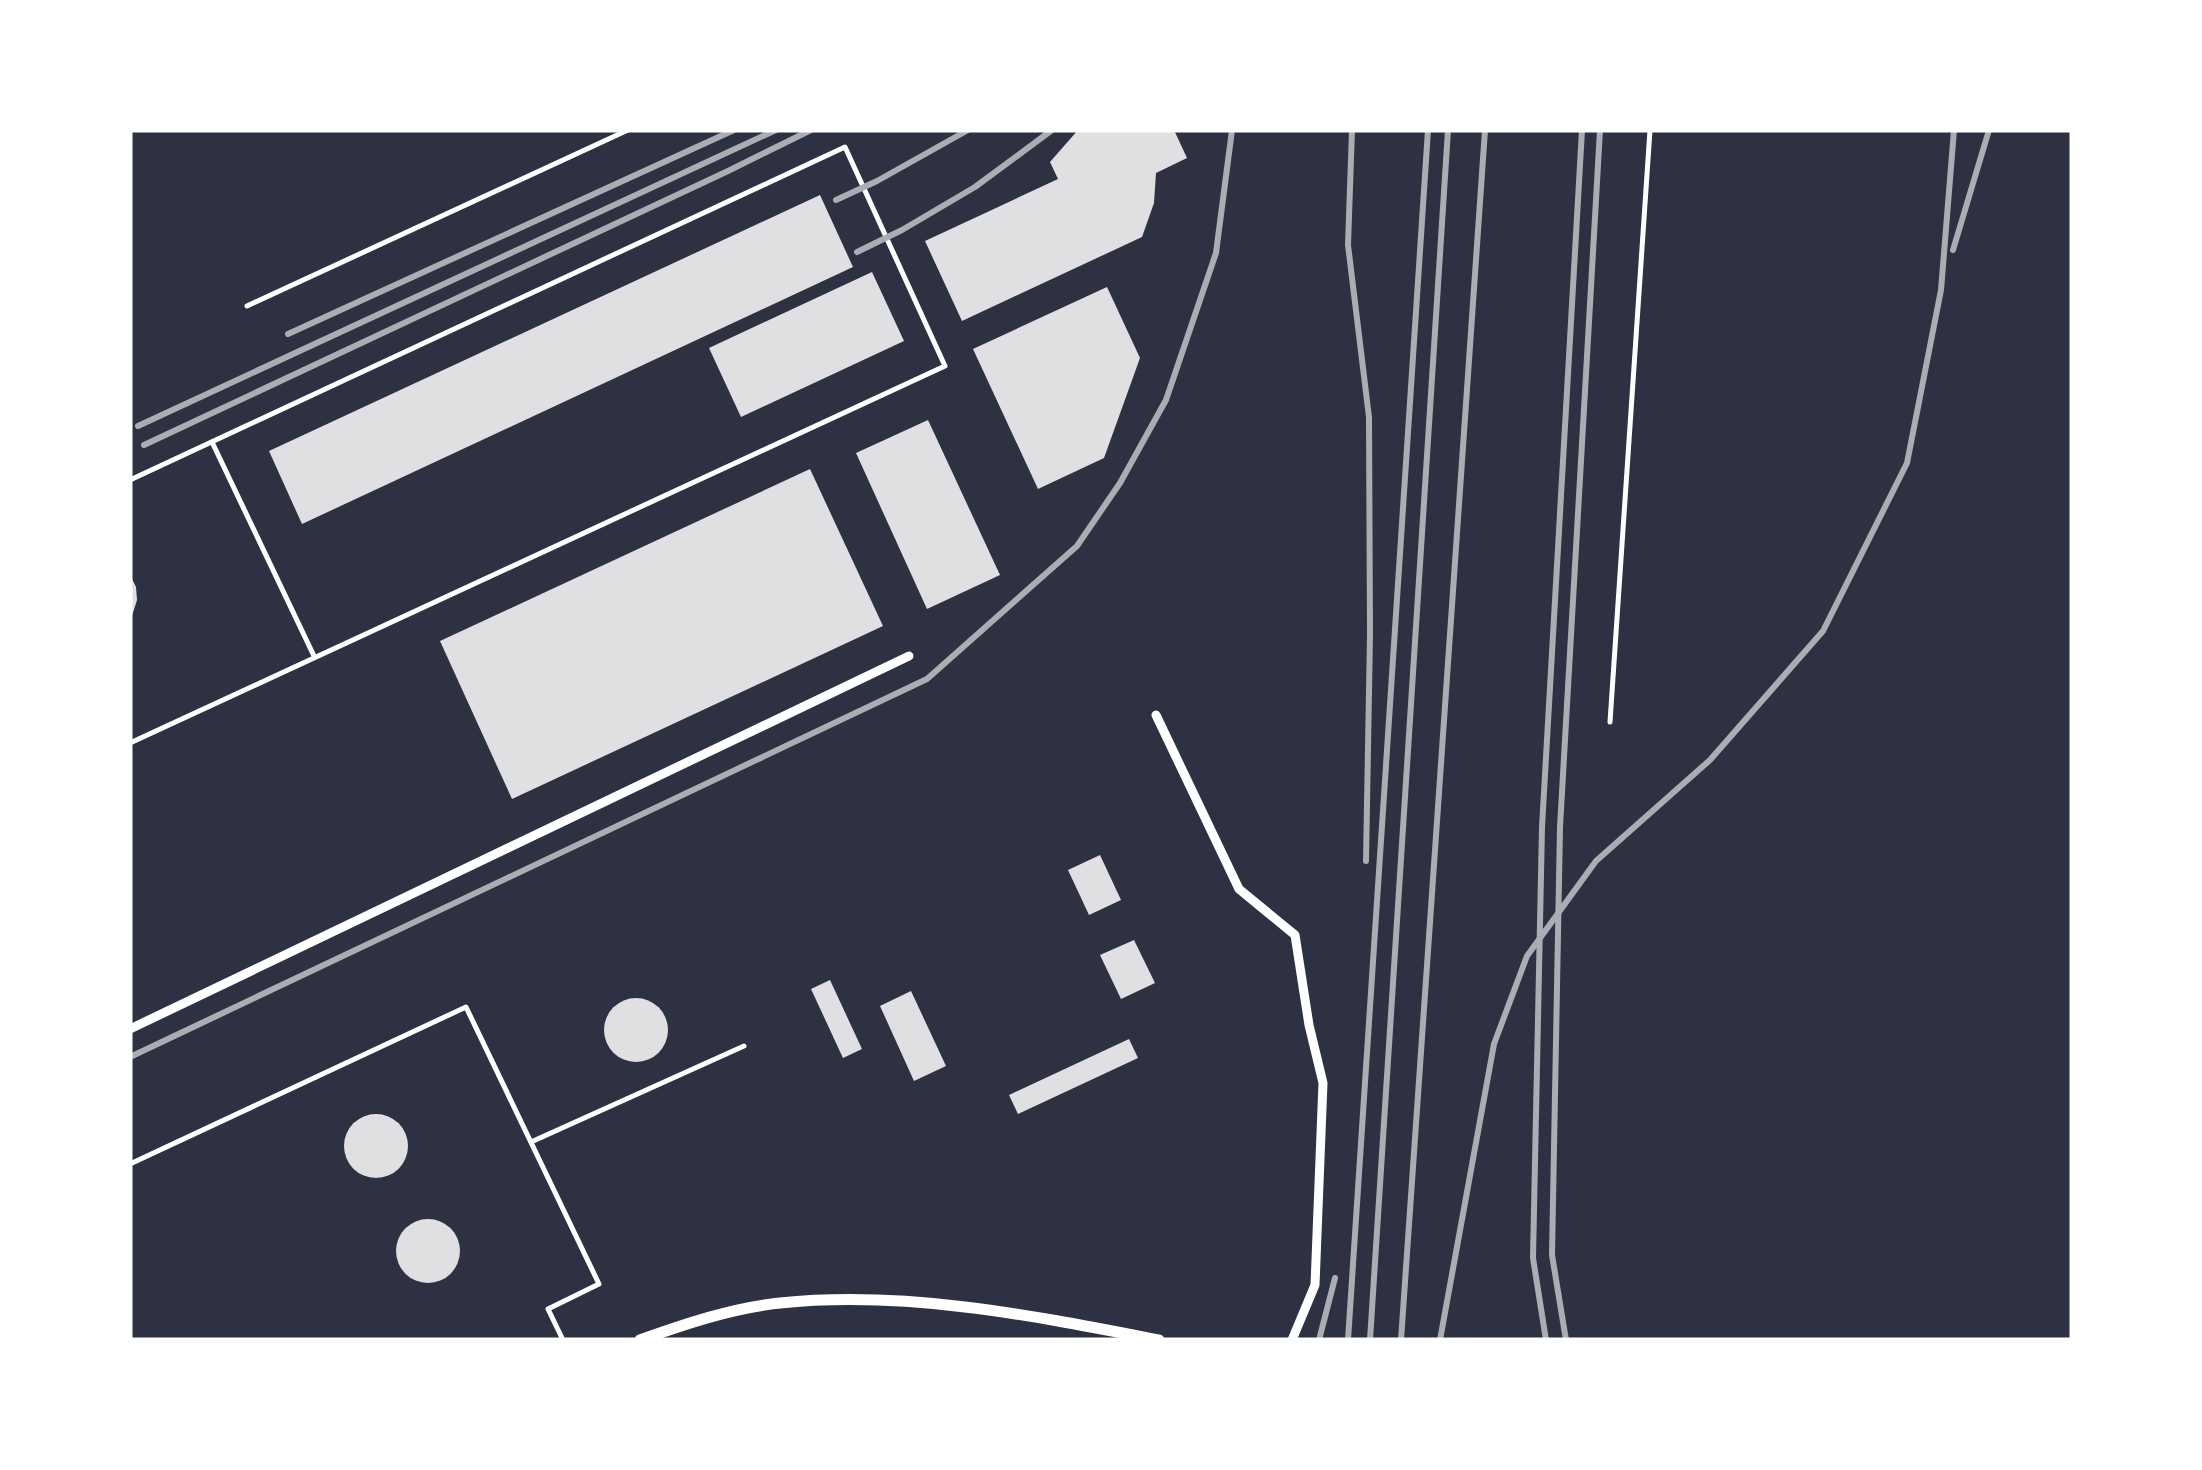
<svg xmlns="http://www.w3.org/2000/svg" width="2202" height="1470" viewBox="0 0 2202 1470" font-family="Quicksand,sans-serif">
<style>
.building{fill:#e0e0e3}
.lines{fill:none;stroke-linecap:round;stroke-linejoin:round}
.service{stroke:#fff;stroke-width:5}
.minor{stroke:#fff;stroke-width:9}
.tertiary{stroke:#fff;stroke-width:11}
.rail{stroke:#abadb3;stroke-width:6}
</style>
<rect width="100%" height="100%" fill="#2d3142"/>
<!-- building -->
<g class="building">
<path d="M 1078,130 L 1174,130 L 1187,158 L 1156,173 L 1154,203 L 1142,237 L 962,321 L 925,241 L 1058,179 L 1050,162 Z"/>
<path d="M 820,195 L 853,267 L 302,524 L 269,451 Z"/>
<path d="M 872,272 L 904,341 L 741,417 L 709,348 Z"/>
<path d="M 1107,287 L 1140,358 L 1104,458 L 1038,489 L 973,349 Z"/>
<path d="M 928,420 L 1000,575 L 927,609 L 856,453 Z"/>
<path d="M 810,469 L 883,626 L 512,799 L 440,641 Z"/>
<path d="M 130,575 L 136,587 L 137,600 L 131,619 Z"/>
<path d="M 1100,855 L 1121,900 L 1089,915 L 1068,870 Z"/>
<path d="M 1134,940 L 1155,983 L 1121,999 L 1100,955 Z"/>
<path d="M 830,980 L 862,1049 L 843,1058 L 811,989 Z"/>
<path d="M 911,991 L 946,1066 L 914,1081 L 880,1006 Z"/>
<circle cx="636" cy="1030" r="32"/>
<path d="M 1129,1039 L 1138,1058 L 1018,1114 L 1009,1095 Z"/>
<circle cx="376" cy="1146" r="32"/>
<circle cx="428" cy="1251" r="32"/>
</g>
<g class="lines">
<!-- service -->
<g class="service">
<path d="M 247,306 L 628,130"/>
<path d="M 212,442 L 314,656"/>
<path d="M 130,480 L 845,147 L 945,366 L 130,743"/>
<path d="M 1610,722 L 1650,130"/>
<path d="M 531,1142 L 744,1046"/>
<path d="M 130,1164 L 466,1007 L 599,1284 L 548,1309 L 563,1340"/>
</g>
<!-- minor -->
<g class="minor">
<path d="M 1156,715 L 1239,889 L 1295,935 L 1309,1025 L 1323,1083 L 1315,1285 L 1292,1340"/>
<path d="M 130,1029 L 909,656"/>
</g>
<!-- tertiary -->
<path class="tertiary" d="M 640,1340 C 685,1324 732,1308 780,1303 C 907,1290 1035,1316 1159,1340"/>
<!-- rail -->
<g class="rail">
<path d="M 1352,130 L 1348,245 L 1369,417 L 1370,635 L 1366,861"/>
<path d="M 836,200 L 877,181 L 968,130"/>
<path d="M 1953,250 L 1989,130"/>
<path d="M 857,252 L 902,230 L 975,187 L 1052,130"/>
<path d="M 288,334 L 734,130"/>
<path d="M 138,426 L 776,130"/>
<path d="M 144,445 L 728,171 L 811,130"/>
<path d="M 130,1057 L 927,679 L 1077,546 L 1120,483 L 1166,400 L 1216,253 L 1232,130"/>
<path d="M 1319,1340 L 1335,1278"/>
<path d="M 1348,1340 L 1428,130"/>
<path d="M 1370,1340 L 1448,130"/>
<path d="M 1401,1340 L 1485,130"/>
<path d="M 1440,1340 L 1494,1044 L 1527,956 L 1596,861 L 1710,760 L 1823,631 L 1907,463 L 1941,290 L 1954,130"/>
<path d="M 1546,1340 L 1533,1258 L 1542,827 L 1582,130"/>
<path d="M 1566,1340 L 1552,1255 L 1560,827 L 1600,130"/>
</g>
</g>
<!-- border -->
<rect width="2202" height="1470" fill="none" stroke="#ffffff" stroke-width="265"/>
</svg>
